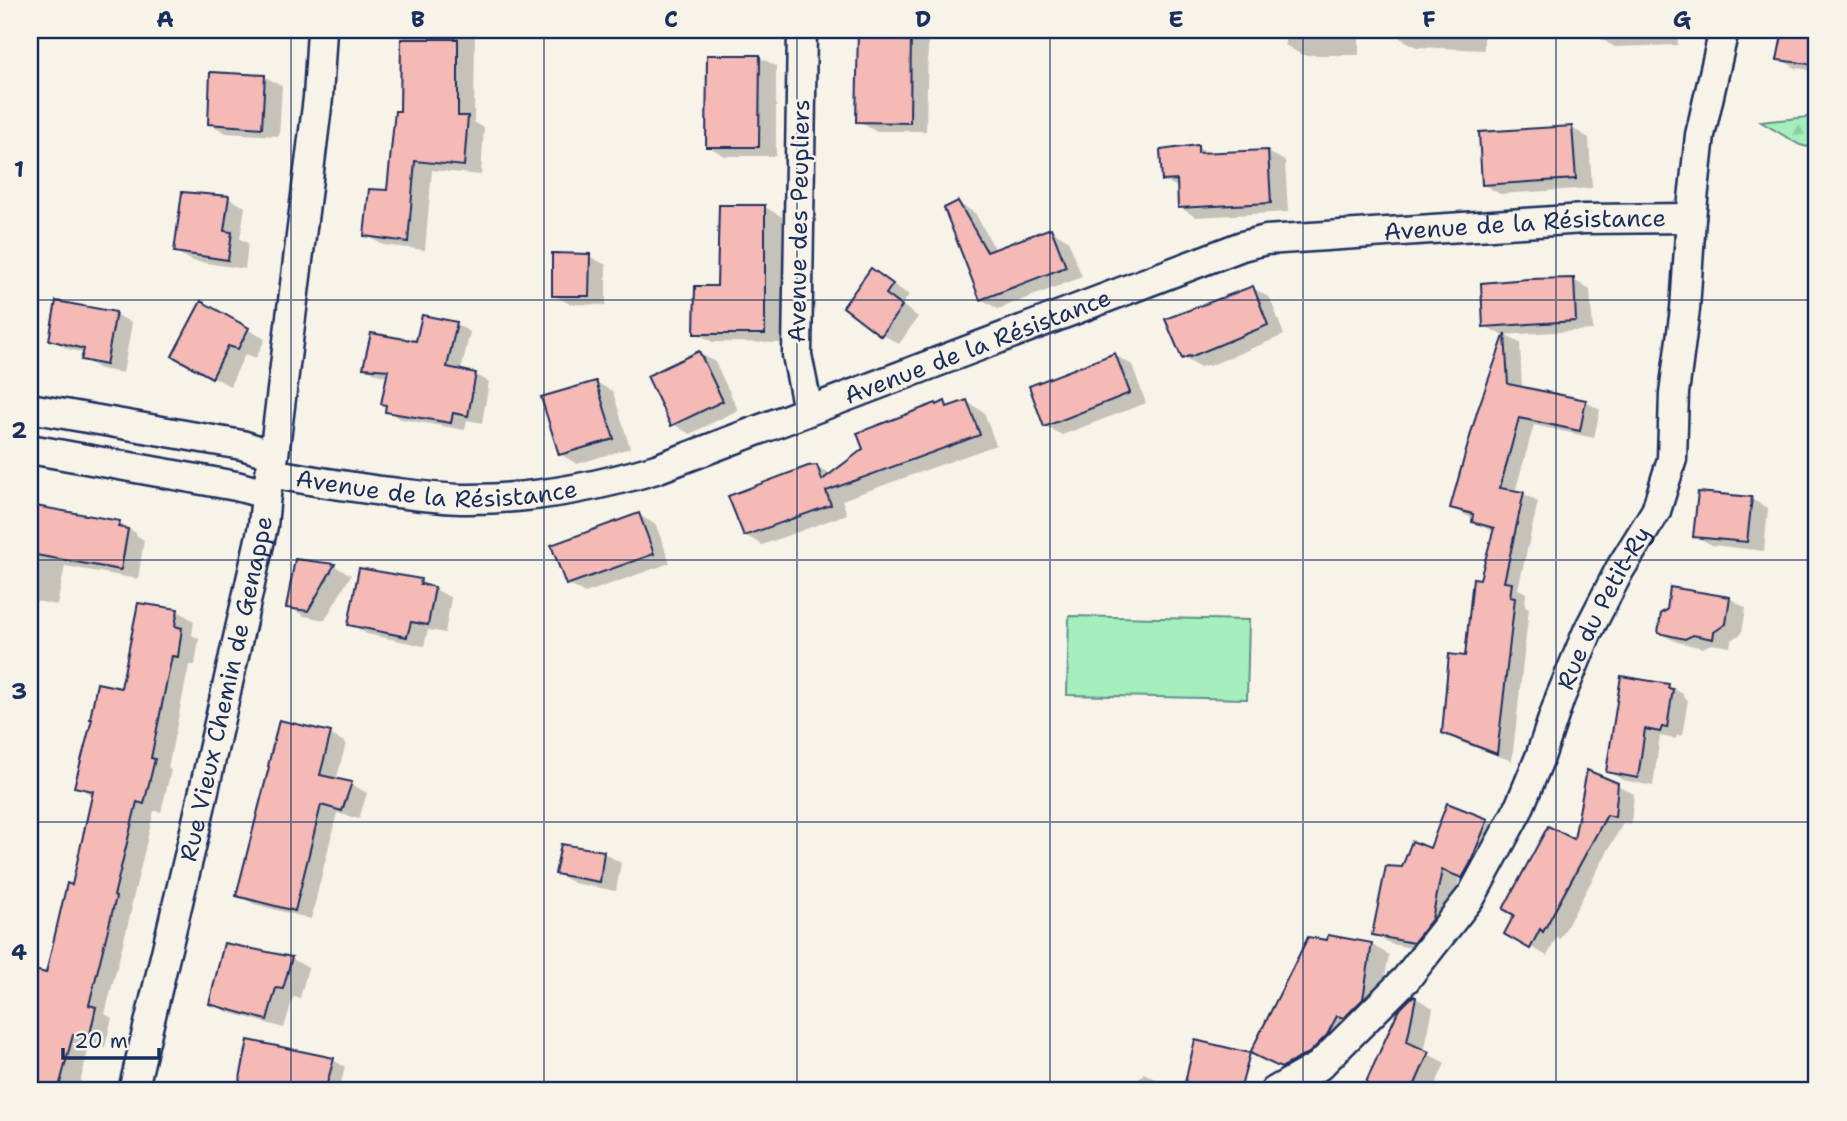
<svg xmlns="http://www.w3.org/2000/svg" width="1847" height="1121" viewBox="0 0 1847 1121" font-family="'Shantell Sans',sans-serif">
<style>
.grass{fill:#a5efbd;stroke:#608f8e;stroke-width:2}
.forest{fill:url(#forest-firs);stroke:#608f8e;stroke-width:2}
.shadow{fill:#0003}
.building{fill:#f5b9b6;stroke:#1b2f5e;stroke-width:2}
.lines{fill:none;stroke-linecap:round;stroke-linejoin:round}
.minor-casing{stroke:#1b2f5e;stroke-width:33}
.minor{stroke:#f7f3e8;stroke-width:28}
.grid{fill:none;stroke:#1b2f5e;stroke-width:2;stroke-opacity:0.55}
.labels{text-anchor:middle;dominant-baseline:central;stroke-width:5;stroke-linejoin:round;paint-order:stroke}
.street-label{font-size:24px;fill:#1b2f5e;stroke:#f7f3e8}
.neatline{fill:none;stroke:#1b2f5e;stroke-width:2.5}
.grid-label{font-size:23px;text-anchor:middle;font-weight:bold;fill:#1b2f5e}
</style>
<defs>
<pattern id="forest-firs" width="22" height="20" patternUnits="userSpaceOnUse" patternTransform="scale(1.75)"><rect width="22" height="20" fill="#a5efbd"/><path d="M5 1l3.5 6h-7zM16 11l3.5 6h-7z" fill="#8dcda5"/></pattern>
</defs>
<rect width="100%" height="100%" fill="#f7f3e8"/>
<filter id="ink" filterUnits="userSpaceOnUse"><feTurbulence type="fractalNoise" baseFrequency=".0143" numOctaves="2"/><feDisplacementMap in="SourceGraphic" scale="14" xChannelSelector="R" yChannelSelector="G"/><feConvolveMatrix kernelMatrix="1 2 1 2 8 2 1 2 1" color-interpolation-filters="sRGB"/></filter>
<g filter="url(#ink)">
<!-- grass -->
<path class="grass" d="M 1069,616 L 1249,620 L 1247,699 L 1067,695 Z"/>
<!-- forest -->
<path class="forest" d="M 1817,116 L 1817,149 L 1800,145 L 1761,122 Z"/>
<!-- shadow -->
<g class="shadow">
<path d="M 402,30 L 475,30 L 474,122 L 484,128 L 481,175 L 432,170 L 425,250 L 383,245 L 366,235 L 389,192 L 402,113 Z"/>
<path d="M 1286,30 L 1359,30 L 1359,55 L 1302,55 L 1285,45 Z"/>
<path d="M 1400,30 L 1504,30 L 1504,34 L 1484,33 L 1484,50 L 1417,47 L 1400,38 Z"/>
<path d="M 1598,30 L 1677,30 L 1678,45 L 1615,47 L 1598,37 Z"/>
<path d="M 1785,30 L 1817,30 L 1817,71 L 1796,68 L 1779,59 Z"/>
<path d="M 911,33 L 928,43 L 926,131 L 875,131 L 858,121 Z"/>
<path d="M 759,57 L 776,66 L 776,156 L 725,156 L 708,146 Z"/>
<path d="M 265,77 L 282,86 L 279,136 L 226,133 L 209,123 Z"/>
<path d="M 1572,128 L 1589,138 L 1592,188 L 1500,194 L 1483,184 Z"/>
<path d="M 1197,147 L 1210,154 L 1268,152 L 1285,161 L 1288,212 L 1196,217 L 1179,207 L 1179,188 L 1164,180 Z"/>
<path d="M 228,198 L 245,207 L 240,239 L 248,243 L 245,269 L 193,261 L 176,252 Z"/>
<path d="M 958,203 L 975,213 L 996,251 L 1051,230 L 1068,240 L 1082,277 L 998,309 L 981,299 Z"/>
<path d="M 720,206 L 765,207 L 782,217 L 782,343 L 713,342 L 696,333 L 719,287 Z"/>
<path d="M 589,256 L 606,265 L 606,305 L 570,304 L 553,295 Z"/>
<path d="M 872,270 L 909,295 L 902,305 L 918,317 L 899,344 L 882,334 L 845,307 Z"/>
<path d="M 1574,280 L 1590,290 L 1593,330 L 1502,335 L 1485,326 Z"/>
<path d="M 1253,288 L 1270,298 L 1284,335 L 1209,366 L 1207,365 L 1200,367 L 1183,358 Z"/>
<path d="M 202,304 L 265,339 L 256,358 L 245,354 L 230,386 L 191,365 Z"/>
<path d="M 115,314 L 132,323 L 123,373 L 100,369 L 83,359 L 85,353 L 68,349 L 51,339 Z"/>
<path d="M 456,324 L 470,332 L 461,371 L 475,374 L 489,382 L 482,423 L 467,420 L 465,430 L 401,419 L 387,411 L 389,376 L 379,375 L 365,367 Z"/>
<path d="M 1506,336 L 1520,343 L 1522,389 L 1586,402 L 1600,410 L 1594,438 L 1534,425 L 1515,492 L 1524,494 L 1538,502 L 1518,589 L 1526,593 L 1525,606 L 1529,608 L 1512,761 L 1458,741 L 1444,732 L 1466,658 L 1481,581 L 1495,531 L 1489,530 L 1474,521 L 1475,518 L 1467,516 L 1453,507 L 1478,412 Z"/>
<path d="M 699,353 L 715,362 L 738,410 L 690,434 L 673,424 Z"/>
<path d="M 1115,355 L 1132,365 L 1146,403 L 1062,435 L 1045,426 Z"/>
<path d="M 596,382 L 613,392 L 630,448 L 577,464 L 560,454 Z"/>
<path d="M 967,402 L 984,412 L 996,445 L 842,500 L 847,514 L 762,545 L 745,535 L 816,466 L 831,475 L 945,403 L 952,408 Z"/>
<path d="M 1751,499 L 1768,508 L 1764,551 L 1712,545 L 1695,536 Z"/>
<path d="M 30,507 L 119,523 L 136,533 L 136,535 L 144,540 L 138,579 L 65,566 L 57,605 L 30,600 Z"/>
<path d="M 639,515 L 656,525 L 670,563 L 585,593 L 568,584 Z"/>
<path d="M 296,561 L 334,566 L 351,575 L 325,620 L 304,616 L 288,607 Z"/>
<path d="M 360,570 L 421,581 L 451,598 L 445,633 L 428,630 L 424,646 L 367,634 L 350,624 Z"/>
<path d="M 1729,598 L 1746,608 L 1742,633 L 1731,641 L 1730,647 L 1711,644 L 1703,648 L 1677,642 L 1660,633 Z"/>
<path d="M 178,611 L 194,621 L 192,635 L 199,639 L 195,665 L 189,665 L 168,768 L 171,770 L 161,812 L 154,811 L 131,907 L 132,908 L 105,1014 L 112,1018 L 105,1047 L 90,1043 L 78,1091 L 30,1091 L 30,979 L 32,971 L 48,975 L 74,887 L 93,796 L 76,786 L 123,690 Z"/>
<path d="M 1668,686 L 1683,694 L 1683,697 L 1688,700 L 1682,736 L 1677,735 L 1676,739 L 1660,736 L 1653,786 L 1623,780 L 1608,772 Z"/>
<path d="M 330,734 L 346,743 L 336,781 L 351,784 L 367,793 L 359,819 L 337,813 L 311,919 L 254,904 L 238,895 Z"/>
<path d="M 1617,785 L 1634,794 L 1631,824 L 1623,823 L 1560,939 L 1557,937 L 1547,956 L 1506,933 Z"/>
<path d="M 1487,820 L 1504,830 L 1480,886 L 1459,878 L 1449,929 L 1430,952 L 1391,944 L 1374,934 L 1431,851 Z"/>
<path d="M 562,846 L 604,853 L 621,863 L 616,891 L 574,883 L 557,874 Z"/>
<path d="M 1329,937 L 1372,945 L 1389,955 L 1379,1009 L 1299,1077 L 1274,1064 Z"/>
<path d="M 291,958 L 308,968 L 300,998 L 293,997 L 284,1028 L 228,1012 L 211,1003 Z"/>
<path d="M 1416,998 L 1433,1008 L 1424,1052 L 1445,1063 L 1433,1091 L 1407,1091 L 1389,1084 Z"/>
<path d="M 250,1042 L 333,1060 L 345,1067 L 339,1091 L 295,1091 L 287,1089 L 287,1091 L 245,1091 L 240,1088 Z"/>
<path d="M 1211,1056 L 1249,1091 L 1198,1091 L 1186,1084 Z"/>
<path d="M 1144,1073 L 1161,1082 L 1171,1091 L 1128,1091 Z"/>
</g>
<!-- building -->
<g class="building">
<path d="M 858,30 L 911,31 L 910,123 L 856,122 Z"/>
<path d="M 1783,30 L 1817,30 L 1817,65 L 1777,60 Z"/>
<path d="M 401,39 L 458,39 L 458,116 L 468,116 L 464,166 L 415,161 L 408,242 L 364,236 L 369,189 L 387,190 L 395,111 L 400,111 Z"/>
<path d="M 707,55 L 760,55 L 759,147 L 706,147 Z"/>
<path d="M 210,72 L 265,75 L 262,128 L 208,124 Z"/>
<path d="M 1572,126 L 1576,179 L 1482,185 L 1479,132 Z"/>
<path d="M 1198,145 L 1198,153 L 1268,150 L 1271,203 L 1178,208 L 1177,180 L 1162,181 L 1160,150 Z"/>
<path d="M 182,192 L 229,196 L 224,231 L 232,232 L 228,260 L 174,252 Z"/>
<path d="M 958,201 L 987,252 L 1051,228 L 1066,267 L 980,300 L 944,208 Z"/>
<path d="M 719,205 L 765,205 L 765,334 L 694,334 L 695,286 L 717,286 Z"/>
<path d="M 552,253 L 590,254 L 589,296 L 552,296 Z"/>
<path d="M 871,268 L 893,284 L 886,294 L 902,306 L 881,336 L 843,307 Z"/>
<path d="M 1574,278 L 1576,321 L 1483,327 L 1481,283 L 1528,279 Z"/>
<path d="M 1253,286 L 1268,325 L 1190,357 L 1189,356 L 1182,359 L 1165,319 Z"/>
<path d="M 56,301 L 116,312 L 106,365 L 81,360 L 84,349 L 49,340 Z"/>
<path d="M 201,301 L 249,328 L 238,349 L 228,346 L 212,378 L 172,356 Z"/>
<path d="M 422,315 L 457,322 L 447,367 L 476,373 L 468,416 L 453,413 L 451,423 L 385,412 L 386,405 L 381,404 L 388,370 L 363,368 L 371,333 L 416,341 Z"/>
<path d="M 1505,333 L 1508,384 L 1586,400 L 1580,431 L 1519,418 L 1500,488 L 1524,492 L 1504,582 L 1512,583 L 1510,597 L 1515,598 L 1497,754 L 1442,733 L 1449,654 L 1465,656 L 1473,578 L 1480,579 L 1494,528 L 1472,522 L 1473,514 L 1450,508 L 1477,412 Z"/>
<path d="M 699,351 L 723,401 L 671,426 L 647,376 Z"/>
<path d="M 1115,353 L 1130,393 L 1044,427 L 1029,386 Z"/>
<path d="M 596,381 L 614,439 L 559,455 L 541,397 Z"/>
<path d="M 967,400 L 980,435 L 826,491 L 831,505 L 744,536 L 728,496 L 808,466 L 817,465 L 822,480 L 863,449 L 857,433 L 936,403 L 937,405 L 945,401 L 947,407 Z"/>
<path d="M 1698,492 L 1752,497 L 1747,542 L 1693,537 Z"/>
<path d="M 30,505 L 120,521 L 118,527 L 128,529 L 121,570 L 30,554 Z"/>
<path d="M 639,513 L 654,554 L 566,585 L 551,545 Z"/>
<path d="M 295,559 L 335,564 L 308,611 L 286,608 Z"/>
<path d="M 359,568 L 421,579 L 420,584 L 435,587 L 428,625 L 411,622 L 407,637 L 348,625 Z"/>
<path d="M 1670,587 L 1730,597 L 1726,624 L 1714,632 L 1713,639 L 1693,635 L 1685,639 L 1658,633 L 1661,613 L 1667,610 Z"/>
<path d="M 138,603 L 178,609 L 175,626 L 182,628 L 178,657 L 172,656 L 151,758 L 155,759 L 144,804 L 137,802 L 114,896 L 116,897 L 89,1005 L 96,1007 L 89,1039 L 73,1035 L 58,1091 L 30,1091 L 30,969 L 46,973 L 67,883 L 72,885 L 93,791 L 74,787 L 92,719 L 90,719 L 97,683 L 121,688 Z"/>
<path d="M 1621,676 L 1669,684 L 1668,688 L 1673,689 L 1667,728 L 1662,727 L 1660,732 L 1645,729 L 1638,778 L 1606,772 Z"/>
<path d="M 279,720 L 331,732 L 320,775 L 352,782 L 342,811 L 321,805 L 295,911 L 236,896 L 269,767 L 268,766 Z"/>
<path d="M 1587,770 L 1618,783 L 1615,817 L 1607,815 L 1543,932 L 1540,929 L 1530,949 L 1504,934 L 1514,915 L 1503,909 L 1548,826 L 1574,839 Z"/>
<path d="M 1447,803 L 1488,819 L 1470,864 L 1462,878 L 1442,870 L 1432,919 L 1413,943 L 1372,935 L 1386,866 L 1402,867 L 1412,841 L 1430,848 Z"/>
<path d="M 561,844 L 604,851 L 600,882 L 555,874 Z"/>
<path d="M 1328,935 L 1372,943 L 1363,999 L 1344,1018 L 1337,1016 L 1327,1035 L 1309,1053 L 1281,1068 L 1250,1053 L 1308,937 L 1327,940 Z"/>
<path d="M 224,943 L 292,957 L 283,989 L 276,988 L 267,1020 L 209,1004 Z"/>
<path d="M 1413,996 L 1416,997 L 1407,1042 L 1429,1052 L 1412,1091 L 1362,1091 L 1398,1011 Z"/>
<path d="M 248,1040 L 334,1058 L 325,1091 L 306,1091 L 276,1084 L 273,1091 L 271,1091 L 239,1083 Z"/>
<path d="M 1195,1040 L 1250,1053 L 1240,1091 L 1183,1091 Z"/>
</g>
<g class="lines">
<!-- minor casing -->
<g class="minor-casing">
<g id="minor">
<path d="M 802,30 L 797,355 L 808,410"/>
<path d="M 30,408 L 242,445 L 274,455"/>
<path d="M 30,449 L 236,486 L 266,494"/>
<path id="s1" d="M 270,473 C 307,480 344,486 381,491 C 408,494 434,498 461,499 C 527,500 593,488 656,469 L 1242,246 L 1266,240 L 1584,219 L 1691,218"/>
<path id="s2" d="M 133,1091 L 194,835 L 263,526 L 266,494 L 274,455 L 318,98 L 322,30"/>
<path id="s3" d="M 1275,1091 L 1319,1066 L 1406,979 L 1472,895 L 1518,810 L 1540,757 L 1560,698 L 1588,631 L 1620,569 L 1656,511 L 1672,459 L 1674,393 L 1685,309 L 1691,218 L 1700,135 L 1724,30"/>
</g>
</g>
<!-- minor -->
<use href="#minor" class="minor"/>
</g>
</g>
<!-- grid -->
<path class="grid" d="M 291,30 L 291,1091M 544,30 L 544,1091M 797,30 L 797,1091M 1050,30 L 1050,1091M 1303,30 L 1303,1091M 1556,30 L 1556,1091M 30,300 L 1817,300M 30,560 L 1817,560M 30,822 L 1817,822"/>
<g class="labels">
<!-- street labels -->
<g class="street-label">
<text transform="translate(799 221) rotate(-89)">Avenue des Peupliers</text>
<text stroke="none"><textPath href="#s1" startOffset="1302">Avenue de la Résistance</textPath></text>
<text stroke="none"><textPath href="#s1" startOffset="735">Avenue de la Résistance</textPath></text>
<text stroke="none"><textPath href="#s1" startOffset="168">Avenue de la Résistance</textPath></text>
<text stroke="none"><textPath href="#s3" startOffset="597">Rue du Petit-Ry</textPath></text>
<text stroke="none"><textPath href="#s2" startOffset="413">Rue Vieux Chemin de Genappe</textPath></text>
</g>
</g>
<!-- margin -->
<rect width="1847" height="1121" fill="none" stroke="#f7f3e8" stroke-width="77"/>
<!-- scale -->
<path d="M63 1048v10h96v-10" fill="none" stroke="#1b2f5e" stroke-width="3.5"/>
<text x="74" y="1048" font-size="21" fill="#1b2f5e" stroke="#f7f3e8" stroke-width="5" paint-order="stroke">20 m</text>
<rect x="38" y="38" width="1770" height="1044" class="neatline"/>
<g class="grid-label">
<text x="165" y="27">A</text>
<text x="418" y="27">B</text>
<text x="671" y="27">C</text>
<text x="923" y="27">D</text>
<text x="1176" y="27">E</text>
<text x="1429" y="27">F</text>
<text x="1682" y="27">G</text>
<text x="19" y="177">1</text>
<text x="19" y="438">2</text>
<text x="19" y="699">3</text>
<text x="19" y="960">4</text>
</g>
</svg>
